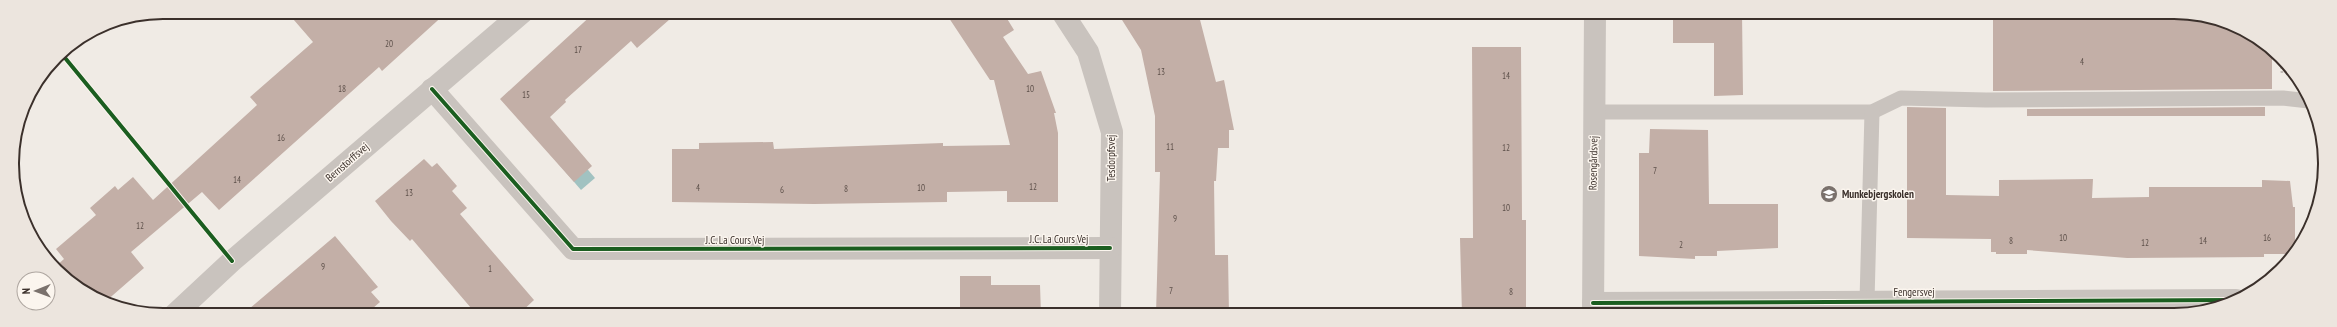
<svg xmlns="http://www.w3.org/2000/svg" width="2337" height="327" viewBox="0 0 2337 327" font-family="'PT Sans Narrow',sans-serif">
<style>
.water{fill:#a1c2c1}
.building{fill:#c3afa7}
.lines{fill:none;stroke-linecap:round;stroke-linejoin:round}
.path{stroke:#c2bbb6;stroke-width:2.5;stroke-dasharray:2 2;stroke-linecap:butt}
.lane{stroke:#c9c3be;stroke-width:15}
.street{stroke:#c9c3be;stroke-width:22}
.cycleway-casing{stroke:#fbf5ee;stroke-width:6}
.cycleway{stroke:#1b5e20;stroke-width:4}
.labels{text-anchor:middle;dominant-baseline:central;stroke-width:3;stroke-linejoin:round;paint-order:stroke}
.number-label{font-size:9px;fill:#5d504a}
.street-label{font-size:11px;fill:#3b302b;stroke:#fbf5ee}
.poi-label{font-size:11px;font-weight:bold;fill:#3b302b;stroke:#fbf5ee;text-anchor:start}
.rim{fill:none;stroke:#3b302b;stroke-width:2}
</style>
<rect width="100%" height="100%" fill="#f0ebe5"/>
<!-- water -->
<path class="water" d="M 571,150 L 595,178 L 581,190 L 557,162 Z"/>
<!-- building -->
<g class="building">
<path d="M 287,12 L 447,12 L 382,71 L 379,67 L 219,210 L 202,192 L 131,252 L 144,268 L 105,302 L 96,299 L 55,267 L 64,259 L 56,249 L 96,215 L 90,208 L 115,186 L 118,190 L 133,177 L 153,200 L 257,105 L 250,97 L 313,42 Z"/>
<path d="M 595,12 L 678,12 L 637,48 L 631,41 L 565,100 L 566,102 L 550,117 L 592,166 L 574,182 L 500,99 Z"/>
<path d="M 945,12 L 1003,12 L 1014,30 L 1003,37 L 1028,74 L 1041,71 L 1056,113 L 1054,113 L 1058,133 L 1058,202 L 1007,202 L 1007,191 L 947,192 L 947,202 L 814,204 L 672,202 L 672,149 L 699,149 L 699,143 L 773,142 L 774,149 L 943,143 L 943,146 L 1010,145 L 994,80 L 990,80 Z"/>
<path d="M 1117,12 L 1198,12 L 1216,82 L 1224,80 L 1234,130 L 1229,130 L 1229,148 L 1218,148 L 1216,181 L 1214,181 L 1215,255 L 1228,255 L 1229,315 L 1156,314 L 1160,172 L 1155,172 L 1155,116 L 1141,50 Z"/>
<path d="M 1673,12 L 1742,12 L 1743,95 L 1714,96 L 1714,43 L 1673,43 Z"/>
<path d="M 1993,12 L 2184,12 L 2241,28 L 2272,52 L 2272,89 L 1993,91 Z"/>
<path d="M 1472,47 L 1521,47 L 1522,220 L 1526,220 L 1526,315 L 1462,315 L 1460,238 L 1473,238 Z"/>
<path d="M 1907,107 L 1946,108 L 1946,195 L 1999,196 L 1999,180 L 2093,179 L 2092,198 L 2149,197 L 2149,187 L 2262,187 L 2262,180 L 2290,181 L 2293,207 L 2295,207 L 2295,250 L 2292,254 L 2264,254 L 2264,257 L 2127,258 L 2027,250 L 2027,254 L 1996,254 L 1996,252 L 1991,252 L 1991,239 L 1907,238 Z"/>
<path d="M 2265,107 L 2265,116 L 2027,116 L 2027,109 Z"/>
<path d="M 1650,129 L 1708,130 L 1709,204 L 1778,204 L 1778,248 L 1717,251 L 1717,256 L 1695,256 L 1695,259 L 1639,256 L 1639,153 L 1649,153 Z"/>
<path d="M 424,159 L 432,167 L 437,163 L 457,186 L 452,191 L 467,208 L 460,214 L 534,300 L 518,315 L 477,315 L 412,239 L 410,241 L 391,221 L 375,201 Z"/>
<path d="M 335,236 L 378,287 L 371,292 L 380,302 L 365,315 L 242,315 Z"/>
<path d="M 960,276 L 991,276 L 991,285 L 1040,285 L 1041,315 L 960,315 Z"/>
</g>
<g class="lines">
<!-- path -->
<path class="path" d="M 2281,59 L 2282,74"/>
<!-- lane -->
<g class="lane">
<path d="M 1595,112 L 1872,112 L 1901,98 L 1986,100 L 2283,98 L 2309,101"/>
<path d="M 1867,301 L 1872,112"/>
</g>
<!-- street -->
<g class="street">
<path d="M 1062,12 L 1088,52 L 1112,132 L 1110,315"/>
<path d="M 432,89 L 573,249 L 1110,248"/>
<path d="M 1593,303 L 2236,300"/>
<path d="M 174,315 L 232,261 L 523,12"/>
<path d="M 1593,315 L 1595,12"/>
</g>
<!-- cycleway casing -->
<g class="cycleway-casing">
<g id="cycleway">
<path d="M 61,53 L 232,261"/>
<path d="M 432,89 L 573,249 L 1110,248"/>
<path d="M 1593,303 L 2236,300"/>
</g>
</g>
<!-- cycleway -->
<use href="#cycleway" class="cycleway"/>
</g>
<!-- icons -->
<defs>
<g id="school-disc" transform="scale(0.9)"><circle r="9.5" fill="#7a716c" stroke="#fbf5ee"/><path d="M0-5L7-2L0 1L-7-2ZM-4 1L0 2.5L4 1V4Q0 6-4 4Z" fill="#fff"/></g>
</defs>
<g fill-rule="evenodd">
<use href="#school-disc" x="1829" y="194"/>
</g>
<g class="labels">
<!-- number labels -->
<g class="number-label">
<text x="389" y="43">20</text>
<text x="578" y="49">17</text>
<text x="2082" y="61">4</text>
<text x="1161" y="71">13</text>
<text x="1506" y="75">14</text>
<text x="342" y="88">18</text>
<text x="1030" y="88">10</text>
<text x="526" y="94">15</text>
<text x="281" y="137">16</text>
<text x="1170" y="146">11</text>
<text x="1506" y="147">12</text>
<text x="1655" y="170">7</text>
<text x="237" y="179">14</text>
<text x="1033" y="186">12</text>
<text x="698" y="187">4</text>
<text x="921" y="187">10</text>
<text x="846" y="188">8</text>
<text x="782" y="189">6</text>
<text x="409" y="192">13</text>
<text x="1506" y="207">10</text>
<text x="1175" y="218">9</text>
<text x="140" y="225">12</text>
<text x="2063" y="237">10</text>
<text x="2267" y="237">16</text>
<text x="2011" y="240">8</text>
<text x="2203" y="240">14</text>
<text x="2145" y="242">12</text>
<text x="1681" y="244">2</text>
<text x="323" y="266">9</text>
<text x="490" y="268">1</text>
<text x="1171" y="290">7</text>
<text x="1511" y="291">8</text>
</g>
<!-- street labels -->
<g class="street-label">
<text transform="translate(1111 158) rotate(-90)">Tesdorpfsvej</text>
<text transform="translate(347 162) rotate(-41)">Bernstorffsvej</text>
<text transform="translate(1593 163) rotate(-89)">Rosengårdsvej</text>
<text x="1059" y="239">J.C. La Cours Vej</text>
<text x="735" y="240">J.C. La Cours Vej</text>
<text x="1914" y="292">Fengersvej</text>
</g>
<!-- poi labels -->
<g class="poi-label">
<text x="1842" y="194">Munkebjergskolen</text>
</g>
</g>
<!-- crop -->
<path d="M0 0H2337V327H0ZM163 19H2174A144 144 0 0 1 2318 163V164A144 144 0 0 1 2174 308H163A144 144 0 0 1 19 164V163A144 144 0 0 1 163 19Z" fill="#ece5de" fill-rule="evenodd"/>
<path class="rim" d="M163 19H2174A144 144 0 0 1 2318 163V164A144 144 0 0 1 2174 308H163A144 144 0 0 1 19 164V163A144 144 0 0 1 163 19Z"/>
<!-- north arrow -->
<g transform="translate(36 291) rotate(269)"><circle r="19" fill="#fbf5ee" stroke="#aea6a0"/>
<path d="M0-3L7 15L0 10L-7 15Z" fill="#7a716c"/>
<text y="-6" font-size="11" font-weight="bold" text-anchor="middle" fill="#3b302b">N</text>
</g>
</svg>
